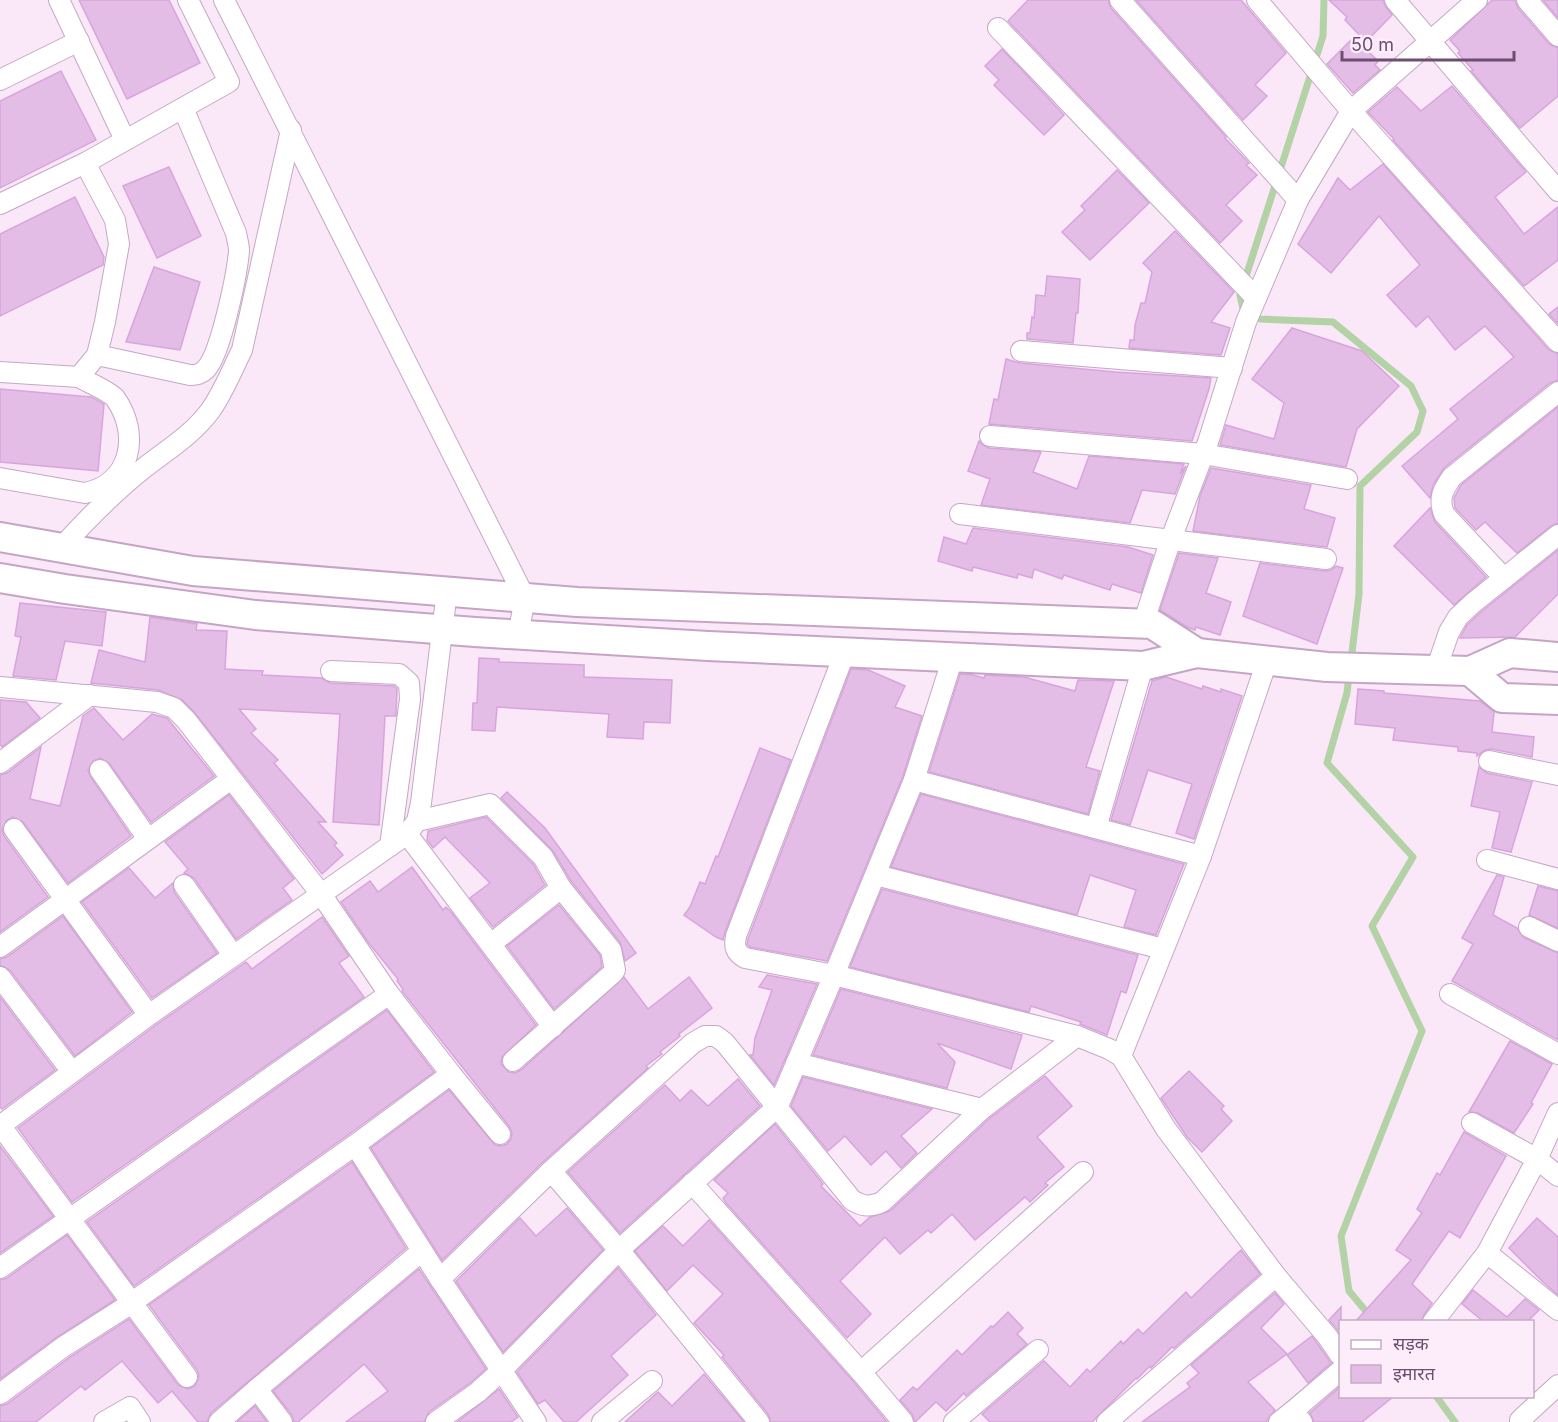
<svg xmlns="http://www.w3.org/2000/svg" width="1558" height="1422" viewBox="0 0 1558 1422" font-family="Inter,'Noto Sans Devanagari',sans-serif">
<style>
.lines{fill:none;stroke-linecap:round;stroke-linejoin:round}
.stream{stroke:#b3d2a5;stroke-width:7}
.building{fill:#e4bde7;stroke:#d8a4dd;stroke-width:1.5}
.minor-casing{stroke:#c4a9c5;stroke-width:22}
.secondary-casing{stroke:#c4a5c5;stroke-width:32}
.minor{stroke:#fff;stroke-width:20}
.secondary{stroke:#fff;stroke-width:28}
</style>
<rect width="100%" height="100%" fill="#fae7f7"/>
<g class="lines">
<!-- stream -->
<g class="stream">
<path d="M 1324,0 L 1323,36 L 1240,295 L 1243,309 L 1260,319 L 1333,322 L 1411,386 L 1423,411 L 1417,432 L 1360,486 L 1359,594 L 1351,661"/>
<path d="M 1349,675 L 1347,693 L 1327,763 L 1413,857 L 1372,926 L 1422,1031 L 1341,1236 L 1349,1291 L 1370,1316"/>
<path d="M 1436,1396 L 1455,1422"/>
</g>
</g>
<!-- building -->
<g class="building">
<path d="M 79,0 L 169,0 L 200,63 L 127,99 Z"/>
<path d="M 1028,0 L 1108,0 L 1111,8 L 1226,137 L 1225,138 L 1249,163 L 1246,165 L 1257,175 L 1226,205 L 1242,221 L 1220,243 L 1008,21 Z"/>
<path d="M 1136,0 L 1241,0 L 1286,53 L 1255,85 L 1267,96 L 1243,120 Z"/>
<path d="M 1329,0 L 1383,0 L 1386,7 L 1392,15 L 1366,42 L 1345,20 L 1347,17 Z"/>
<path d="M 1492,0 L 1515,0 L 1518,8 L 1549,44 L 1558,48 L 1558,96 L 1520,128 L 1471,71 L 1473,70 L 1458,53 L 1460,51 L 1450,40 Z"/>
<path d="M 1543,0 L 1558,0 L 1558,18 Z"/>
<path d="M 1354,37 L 1378,61 L 1375,65 L 1380,70 L 1353,93 L 1327,64 Z"/>
<path d="M 1002,49 L 1064,115 L 1044,135 L 994,85 L 999,80 L 985,66 Z"/>
<path d="M 61,71 L 96,140 L 0,188 L 0,101 Z"/>
<path d="M 1452,86 L 1526,172 L 1495,197 L 1524,234 L 1558,207 L 1558,260 L 1524,286 L 1393,140 L 1394,139 L 1368,112 L 1397,87 L 1421,111 Z"/>
<path d="M 1383,164 L 1549,350 L 1558,354 L 1558,380 L 1550,383 L 1444,468 L 1433,485 L 1430,498 L 1402,466 L 1458,419 L 1450,409 L 1514,357 L 1485,326 L 1455,350 L 1428,316 L 1416,327 L 1387,295 L 1420,265 L 1379,216 L 1331,273 L 1298,244 L 1338,178 L 1350,190 Z"/>
<path d="M 169,167 L 201,236 L 157,258 L 123,186 Z"/>
<path d="M 1117,170 L 1149,203 L 1090,260 L 1062,232 L 1085,210 L 1081,206 Z"/>
<path d="M 75,197 L 104,257 L 103,265 L 0,316 L 0,234 Z"/>
<path d="M 1175,231 L 1234,292 L 1211,322 L 1230,328 L 1221,355 L 1129,348 L 1130,340 L 1134,340 L 1135,325 L 1141,303 L 1145,303 L 1152,272 L 1143,263 Z"/>
<path d="M 154,267 L 200,282 L 180,350 L 126,342 Z"/>
<path d="M 1047,276 L 1080,279 L 1078,313 L 1076,313 L 1073,343 L 1027,339 L 1027,333 L 1030,333 L 1032,317 L 1034,318 L 1036,295 L 1045,296 Z"/>
<path d="M 1558,307 L 1558,324 L 1549,314 Z"/>
<path d="M 1292,328 L 1362,351 L 1399,386 L 1357,429 L 1346,467 L 1220,445 L 1226,425 L 1274,439 L 1284,403 L 1252,379 Z"/>
<path d="M 1006,359 L 1020,363 L 1115,372 L 1211,378 L 1209,389 L 1192,441 L 989,424 L 994,399 L 998,400 Z"/>
<path d="M 0,389 L 91,397 L 104,404 L 98,471 L 0,462 Z"/>
<path d="M 1558,407 L 1558,523 L 1551,526 L 1517,553 L 1485,522 L 1476,530 L 1455,508 L 1454,498 L 1461,485 Z"/>
<path d="M 979,441 L 983,445 L 989,448 L 1041,452 L 1033,472 L 1077,489 L 1089,456 L 1184,464 L 1180,474 L 1186,466 L 1175,494 L 1142,490 L 1130,523 L 981,505 L 990,479 L 968,471 Z"/>
<path d="M 1211,468 L 1311,485 L 1304,509 L 1335,518 L 1327,547 L 1193,531 L 1200,496 Z"/>
<path d="M 1430,508 L 1435,522 L 1486,577 L 1454,605 L 1394,546 Z"/>
<path d="M 973,528 L 1128,547 L 1153,555 L 1141,593 L 1112,584 L 1110,590 L 1064,575 L 1062,579 L 1034,569 L 1032,578 L 1018,574 L 1017,578 L 973,567 L 972,571 L 938,561 L 944,537 L 966,544 Z"/>
<path d="M 1558,550 L 1558,594 L 1515,637 L 1460,638 L 1467,625 L 1481,612 Z"/>
<path d="M 1179,553 L 1218,558 L 1206,593 L 1231,602 L 1220,635 L 1196,627 L 1195,630 L 1187,627 L 1160,610 Z"/>
<path d="M 1260,563 L 1325,571 L 1331,570 L 1336,566 L 1343,568 L 1317,644 L 1243,616 Z"/>
<path d="M 20,603 L 106,612 L 102,646 L 65,641 L 56,680 L 13,676 L 21,637 L 15,636 Z"/>
<path d="M 150,617 L 197,624 L 196,630 L 227,631 L 225,669 L 263,671 L 262,675 L 322,678 L 330,683 L 394,686 L 397,689 L 396,716 L 385,716 L 379,825 L 333,822 L 340,714 L 239,709 L 256,729 L 251,733 L 278,760 L 274,763 L 326,822 L 318,822 L 337,843 L 334,845 L 343,855 L 322,874 L 195,713 L 182,700 L 158,690 L 91,683 L 99,650 L 145,662 Z"/>
<path d="M 479,658 L 499,659 L 499,662 L 584,665 L 584,677 L 672,680 L 670,723 L 644,722 L 643,739 L 607,737 L 609,714 L 497,707 L 495,731 L 472,730 L 473,703 L 477,703 Z"/>
<path d="M 851,669 L 868,670 L 905,686 L 895,707 L 922,716 L 903,776 L 827,961 L 750,947 L 747,944 L 748,939 Z"/>
<path d="M 960,674 L 973,675 L 984,678 L 985,675 L 1024,677 L 1075,691 L 1078,680 L 1114,681 L 1086,767 L 1100,771 L 1088,814 L 929,772 Z"/>
<path d="M 1166,677 L 1202,689 L 1203,686 L 1221,692 L 1221,689 L 1242,696 L 1194,839 L 1176,833 L 1192,784 L 1148,770 L 1130,825 L 1111,820 L 1152,681 Z"/>
<path d="M 1358,689 L 1384,691 L 1384,693 L 1480,701 L 1494,712 L 1492,732 L 1534,737 L 1532,757 L 1491,749 L 1485,750 L 1477,756 L 1477,753 L 1458,751 L 1458,747 L 1393,740 L 1395,728 L 1355,724 Z"/>
<path d="M 0,700 L 26,702 L 40,718 L 2,747 L 0,744 Z"/>
<path d="M 94,708 L 123,740 L 152,714 L 167,718 L 214,776 L 151,822 L 109,763 L 100,758 L 93,761 L 88,770 L 90,776 L 131,836 L 68,883 L 23,822 L 13,817 L 7,820 L 2,830 L 4,836 L 48,897 L 0,932 L 0,775 L 7,773 L 41,747 L 30,799 L 60,806 L 83,716 Z"/>
<path d="M 760,748 L 791,760 L 725,932 L 723,940 L 716,937 L 684,915 L 690,907 L 700,882 L 705,884 L 716,856 L 718,857 Z"/>
<path d="M 1479,767 L 1487,773 L 1532,782 L 1511,852 L 1492,848 L 1500,812 L 1471,806 Z"/>
<path d="M 507,792 L 545,828 L 636,953 L 625,961 L 620,942 L 571,881 L 553,851 L 501,798 Z"/>
<path d="M 921,794 L 1184,864 L 1156,935 L 1124,927 L 1136,890 L 1090,875 L 1077,915 L 891,867 Z"/>
<path d="M 229,795 L 294,879 L 283,888 L 292,900 L 236,939 L 194,878 L 184,873 L 188,869 L 165,842 Z"/>
<path d="M 486,817 L 533,864 L 545,885 L 493,927 L 470,898 L 490,883 L 445,837 L 433,848 L 427,840 L 428,831 Z"/>
<path d="M 412,867 L 443,910 L 446,907 L 451,912 L 536,1025 L 502,1057 L 501,1064 L 509,1072 L 515,1073 L 521,1070 L 624,977 L 648,1009 L 689,977 L 712,1008 L 679,1034 L 680,1036 L 660,1052 L 662,1054 L 646,1066 L 648,1068 L 543,1162 L 442,1260 L 371,1148 L 449,1090 L 495,1145 L 501,1146 L 507,1144 L 511,1139 L 512,1133 L 509,1126 L 402,991 L 403,989 L 397,981 L 398,979 L 368,942 L 341,902 L 370,881 L 378,892 Z"/>
<path d="M 129,868 L 155,898 L 173,883 L 174,892 L 217,953 L 152,998 L 82,902 Z"/>
<path d="M 1497,875 L 1504,877 L 1493,915 L 1517,928 L 1524,938 L 1558,953 L 1558,1040 L 1452,981 L 1473,944 L 1462,938 Z"/>
<path d="M 1538,886 L 1558,891 L 1558,928 L 1529,915 Z"/>
<path d="M 882,889 L 1138,955 L 1126,993 L 1121,991 L 1107,1035 L 1080,1024 L 1081,1022 L 1031,1006 L 1029,1012 L 850,967 Z"/>
<path d="M 559,905 L 600,955 L 602,967 L 554,1009 L 507,946 Z"/>
<path d="M 63,916 L 132,1012 L 75,1056 L 10,970 L 0,965 L 0,959 L 7,957 Z"/>
<path d="M 322,917 L 349,956 L 339,963 L 364,997 L 72,1202 L 18,1128 L 156,1025 L 246,962 L 252,969 Z"/>
<path d="M 767,975 L 817,984 L 774,1085 L 750,1055 L 753,1055 L 755,1038 L 772,990 L 759,987 Z"/>
<path d="M 841,989 L 1022,1035 L 1011,1069 L 937,1043 L 955,1062 L 947,1088 L 813,1055 Z"/>
<path d="M 0,997 L 55,1070 L 2,1109 L 0,1107 Z"/>
<path d="M 387,1010 L 434,1072 L 348,1135 L 134,1286 L 87,1222 Z"/>
<path d="M 1510,1041 L 1552,1064 L 1531,1103 L 1533,1104 L 1514,1133 L 1478,1113 L 1469,1112 Z"/>
<path d="M 1189,1071 L 1224,1106 L 1221,1109 L 1232,1121 L 1202,1152 L 1187,1137 L 1161,1098 Z"/>
<path d="M 1045,1076 L 1072,1106 L 1037,1137 L 1064,1167 L 1045,1183 L 1048,1185 L 1030,1202 L 1025,1197 L 975,1240 L 952,1214 L 931,1233 L 928,1230 L 900,1254 L 885,1237 L 840,1281 L 871,1314 L 847,1338 L 726,1203 L 723,1198 L 728,1193 L 714,1180 L 775,1124 L 823,1184 L 821,1186 L 860,1226 L 870,1217 L 890,1211 L 990,1118 Z"/>
<path d="M 803,1077 L 932,1109 L 901,1136 L 917,1153 L 901,1168 L 886,1151 L 871,1165 L 845,1136 L 828,1151 L 791,1106 Z"/>
<path d="M 738,1079 L 760,1106 L 620,1233 L 568,1172 L 665,1085 L 680,1101 L 691,1090 L 708,1106 Z"/>
<path d="M 1464,1132 L 1506,1156 L 1460,1238 L 1449,1231 L 1412,1284 L 1432,1303 L 1424,1315 L 1421,1322 L 1355,1322 L 1411,1260 L 1396,1250 L 1422,1213 L 1417,1209 L 1437,1173 L 1440,1175 Z"/>
<path d="M 0,1146 L 53,1216 L 0,1253 Z"/>
<path d="M 352,1162 L 406,1248 L 211,1413 L 207,1422 L 198,1422 L 172,1391 L 158,1403 L 122,1361 L 85,1390 L 81,1386 L 36,1422 L 0,1422 L 0,1406 L 7,1404 L 70,1357 L 129,1319 L 178,1385 L 188,1389 L 195,1386 L 199,1376 L 197,1370 L 149,1305 Z"/>
<path d="M 567,1208 L 603,1250 L 503,1352 L 456,1281 L 520,1218 L 536,1236 Z"/>
<path d="M 1537,1218 L 1558,1237 L 1558,1295 L 1543,1282 L 1509,1248 Z"/>
<path d="M 709,1220 L 853,1381 L 887,1422 L 771,1422 L 768,1414 L 722,1357 L 724,1355 L 694,1323 L 723,1294 L 693,1265 L 667,1291 L 635,1251 L 663,1226 L 683,1246 Z"/>
<path d="M 67,1235 L 115,1300 L 57,1337 L 0,1379 L 0,1280 L 7,1278 Z"/>
<path d="M 1241,1250 L 1260,1274 L 1174,1348 L 1172,1347 L 1151,1368 L 1150,1366 L 1137,1379 L 1136,1378 L 1092,1422 L 990,1422 L 982,1414 L 1044,1361 L 1070,1387 L 1087,1369 L 1090,1372 L 1121,1341 L 1123,1344 L 1138,1329 L 1143,1334 L 1186,1292 L 1191,1298 Z"/>
<path d="M 618,1268 L 656,1315 L 611,1356 L 628,1375 L 576,1422 L 564,1422 L 545,1400 L 538,1404 L 517,1372 Z"/>
<path d="M 419,1269 L 486,1369 L 470,1383 L 429,1412 L 424,1422 L 346,1422 L 388,1391 L 364,1364 L 298,1422 L 294,1422 L 292,1415 L 273,1391 Z"/>
<path d="M 1473,1290 L 1507,1317 L 1525,1299 L 1539,1310 L 1527,1322 L 1484,1322 L 1462,1304 Z"/>
<path d="M 1275,1293 L 1284,1304 L 1261,1328 L 1287,1354 L 1248,1382 L 1275,1410 L 1266,1422 L 1142,1422 L 1190,1387 L 1187,1383 L 1199,1373 L 1191,1365 Z"/>
<path d="M 1341,1307 L 1341,1334 L 1329,1320 Z"/>
<path d="M 1008,1312 L 1023,1328 L 1017,1334 L 1027,1344 L 966,1396 L 964,1393 L 946,1411 L 936,1402 L 915,1422 L 912,1414 L 900,1400 L 913,1387 L 917,1390 L 957,1350 L 962,1355 L 991,1326 L 993,1327 Z"/>
<path d="M 1312,1336 L 1331,1363 L 1308,1383 L 1287,1355 Z"/>
<path d="M 704,1374 L 744,1422 L 625,1422 L 658,1392 L 672,1406 Z"/>
<path d="M 1341,1386 L 1341,1396 L 1394,1396 L 1362,1422 L 1314,1422 L 1310,1413 Z"/>
<path d="M 499,1389 L 518,1417 L 511,1422 L 457,1422 Z"/>
<path d="M 255,1406 L 267,1422 L 237,1422 Z"/>
</g>
<g class="lines">
<!-- minor casing -->
<g class="minor-casing">
<g id="minor">
<path d="M 59,0 L 125,140"/>
<path d="M 224,0 L 525,598 L 518,635"/>
<path d="M 1120,0 L 1298,200"/>
<path d="M 1257,0 L 1351,111 L 1558,342"/>
<path d="M 1395,0 L 1558,191"/>
<path d="M 1527,0 L 1558,36"/>
<path d="M 998,28 L 1256,298"/>
<path d="M 0,80 L 79,41"/>
<path d="M 0,204 L 85,163 L 229,82 L 188,0"/>
<path d="M 1021,351 L 1232,368"/>
<path d="M 97,355 L 190,375 C 197,375 201,374 206,369 C 221,353 237,274 239,251 C 239,245 237,239 236,233 L 183,108"/>
<path d="M 0,372 L 79,377 L 97,355 L 105,322 L 119,244 L 115,220 L 85,163"/>
<path d="M 990,436 L 1203,454 L 1347,479"/>
<path d="M 0,478 L 85,493 C 131,484 141,434 115,398 C 109,391 87,382 79,377"/>
<path d="M 960,514 L 1326,559"/>
<path d="M 61,548 C 87,519 114,492 144,468 C 167,450 192,435 210,411 C 223,393 232,370 242,350 L 291,130"/>
<path d="M 1504,578 L 1444,514 C 1438,498 1443,490 1452,477 L 1558,392"/>
<path d="M 1143,624 L 1171,539 L 1208,442 L 1246,322 L 1298,200 L 1351,111 L 1477,0"/>
<path d="M 845,652 L 736,936 C 734,947 735,952 745,958 L 834,975 L 1077,1036"/>
<path d="M 1436,670 L 1449,632 L 1458,617 L 1473,603 L 1558,535"/>
<path d="M 331,671 L 399,674 L 409,683 L 410,699 L 390,846"/>
<path d="M 0,687 L 157,702 L 174,708 L 186,720 L 321,894 L 389,994"/>
<path d="M 1489,761 L 1558,775"/>
<path d="M 0,763 L 90,695"/>
<path d="M 100,770 L 148,839"/>
<path d="M 914,780 L 1201,856"/>
<path d="M 417,821 L 490,804 L 543,857 L 561,888 L 611,950 L 615,970 L 613,973 L 513,1061"/>
<path d="M 1096,828 L 1143,666"/>
<path d="M 14,829 L 149,1015"/>
<path d="M 407,834 L 553,1027"/>
<path d="M 1487,860 L 1558,879"/>
<path d="M 876,875 L 1163,949"/>
<path d="M 184,885 L 233,955"/>
<path d="M 1529,927 L 1558,941"/>
<path d="M 491,944 L 561,888"/>
<path d="M 0,947 L 231,779"/>
<path d="M 0,977 L 72,1072"/>
<path d="M 1450,994 L 1558,1054"/>
<path d="M 1121,1056 L 1201,856 L 1267,661"/>
<path d="M 796,1063 L 982,1109 L 1077,1036 L 1109,1049 L 1121,1056 L 1166,1129 L 1276,1276 L 1327,1336 L 1340,1355"/>
<path d="M 451,1074 L 500,1134"/>
<path d="M 1558,1113 L 1537,1159 L 1487,1253 L 1558,1310"/>
<path d="M 1472,1123 L 1537,1159 L 1558,1176"/>
<path d="M 0,1125 L 187,1377"/>
<path d="M 0,1126 L 149,1015 L 407,834 L 417,821 L 421,803 L 447,591"/>
<path d="M 551,1171 L 619,1250 L 759,1422"/>
<path d="M 692,1183 L 861,1372 L 903,1422"/>
<path d="M 0,1268 L 389,994 L 451,1074 L 355,1145"/>
<path d="M 440,1279 L 551,1171 L 693,1043 L 705,1036 L 716,1036 L 725,1043 L 852,1200 C 863,1207 870,1207 882,1202 L 982,1109"/>
<path d="M 1433,1322 L 1487,1253"/>
<path d="M 861,1372 L 1083,1172"/>
<path d="M 0,1394 L 63,1347 L 124,1308 L 355,1145 L 440,1279 L 536,1422"/>
<path d="M 1293,1411 L 1340,1371"/>
<path d="M 1520,1420 L 1558,1385"/>
<path d="M 104,1422 L 130,1407 L 140,1422"/>
<path d="M 219,1422 L 257,1389"/>
<path d="M 282,1422 L 257,1389 L 422,1251"/>
<path d="M 436,1422 L 478,1392 L 501,1371 L 619,1250 L 778,1106 L 834,975 L 914,780 L 953,657"/>
<path d="M 602,1422 L 652,1381"/>
<path d="M 954,1422 L 1038,1350"/>
<path d="M 1107,1422 L 1276,1276"/>
<path d="M 1279,1422 L 1293,1411 L 1302,1422"/>
</g>
</g>
<!-- secondary casing -->
<g class="secondary-casing">
<g id="secondary">
<path d="M 0,537 L 193,571 L 577,602 L 1152,624 L 1197,653"/>
<path d="M 0,578 L 65,589 L 255,615 L 475,632 L 708,646 L 1143,666 L 1197,653 L 1327,667 L 1470,671 L 1510,653 L 1558,657"/>
<path d="M 1470,671 L 1502,698 L 1558,700"/>
</g>
</g>
<!-- minor -->
<use href="#minor" class="minor"/>
<!-- secondary -->
<use href="#secondary" class="secondary"/>
</g>
<!-- legend -->
<rect x="1339" y="1320" width="195" height="78" fill="#fdedfb" stroke="#c3adc3" stroke-width="1.5"/>
<rect x="1351" y="1340" width="30" height="9" fill="#ffffff" stroke="#c3adc3" stroke-width="1.5"/>
<text x="1393" y="1350" font-size="18" fill="#6d4e70">सड़क</text>
<rect x="1351" y="1365" width="30" height="18" fill="#e4bde7" stroke="#c3adc3" stroke-width="1.5"/>
<text x="1393" y="1380" font-size="18" fill="#6d4e70">इमारत</text>
<!-- scale -->
<path d="M1342 51v9h172v-9" fill="none" stroke="#6d4e70" stroke-width="3"/>
<text x="1351" y="51" font-size="18" fill="#6d4e70" stroke="#fdedfb" stroke-width="4.5" paint-order="stroke">50 m</text>
</svg>
